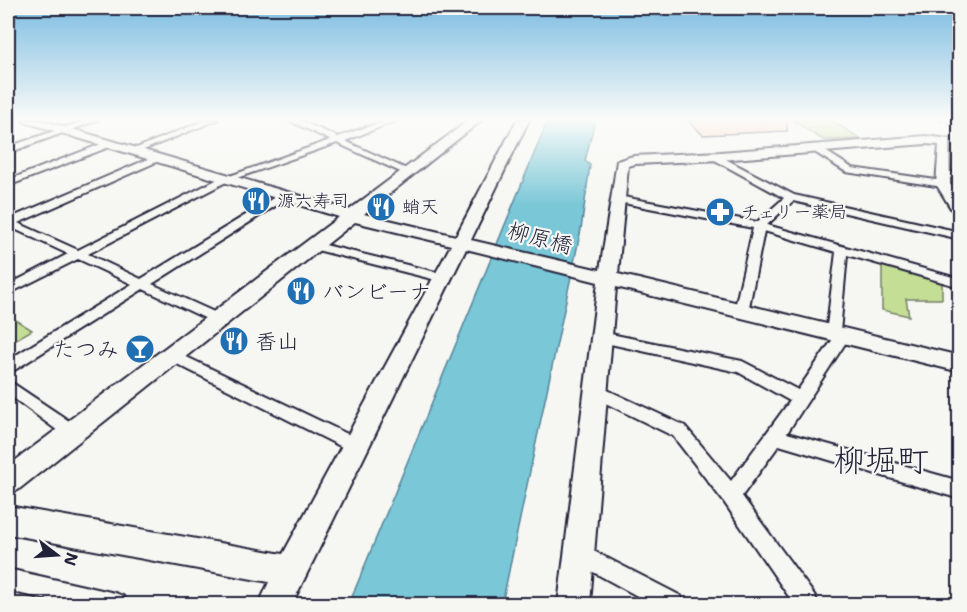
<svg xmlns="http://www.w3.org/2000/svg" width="967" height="612" viewBox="0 0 967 612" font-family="'Shantell Sans','Klee One',sans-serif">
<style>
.green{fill:#c4de95;stroke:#738068;stroke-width:1.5}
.water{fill:#79c7d7;stroke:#568599;stroke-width:1.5}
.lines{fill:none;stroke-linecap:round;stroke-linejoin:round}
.ferry{stroke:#3c546a;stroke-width:1.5;stroke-dasharray:5 4;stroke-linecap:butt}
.building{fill:#fec9b0;stroke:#22223b;stroke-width:1.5}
.street-casing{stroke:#22223b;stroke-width:4}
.secondary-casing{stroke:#22223b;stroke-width:4}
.street{fill:#f6f6f2;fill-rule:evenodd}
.secondary{fill:#f6f6f2;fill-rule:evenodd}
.labels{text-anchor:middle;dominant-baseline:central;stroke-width:4.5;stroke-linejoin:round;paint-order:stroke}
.far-poi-label{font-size:18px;fill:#22223b;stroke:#f6f6f2;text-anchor:start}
.street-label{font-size:22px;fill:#22223b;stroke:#f6f6f2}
.poi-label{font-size:22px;fill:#22223b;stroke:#f6f6f2;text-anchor:start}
.near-quarter-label{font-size:32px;fill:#22223b;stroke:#f6f6f2}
</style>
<rect width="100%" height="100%" fill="#f6f6f2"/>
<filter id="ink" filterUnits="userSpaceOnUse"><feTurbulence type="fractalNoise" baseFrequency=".0167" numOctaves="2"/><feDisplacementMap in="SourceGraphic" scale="12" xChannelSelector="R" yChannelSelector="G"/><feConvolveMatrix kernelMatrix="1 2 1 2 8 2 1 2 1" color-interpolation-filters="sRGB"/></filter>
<g filter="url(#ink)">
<!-- green -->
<g class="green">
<path d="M 792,120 L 831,120 L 861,139 L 823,140 Z"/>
<path d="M 882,265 L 942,282 L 942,299 L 906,299 L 909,316 L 882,310 Z"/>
<path d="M 8,315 L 32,330 L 8,344 Z"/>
</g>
<!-- water -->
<path class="water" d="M 548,120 L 595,120 L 585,161 L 590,165 L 581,229 L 502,604 L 349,604 Z"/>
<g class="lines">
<!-- ferry -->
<path class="ferry" d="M 938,120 L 960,126"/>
</g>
<!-- building -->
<path class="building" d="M 687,120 L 787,120 L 787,131 L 703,135 Z"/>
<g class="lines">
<!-- street casing -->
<g class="street-casing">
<g id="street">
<path d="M 86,120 L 98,120 L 8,153 L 8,147 Z"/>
<path d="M 206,120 L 217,120 L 136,153 L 129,151 Z"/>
<path d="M 288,120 L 299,120 L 338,137 L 387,120 L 398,120 L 345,141 L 413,172 L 405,174 L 337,143 L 228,181 L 88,254 L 141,279 L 280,194 L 288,194 L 288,198 L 152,284 L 223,316 L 225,319 L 223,322 L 213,322 L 143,289 L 13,371 L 8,373 L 8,360 L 132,284 L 78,259 L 8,294 L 8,285 L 68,254 L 8,226 L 8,219 L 155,156 L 161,156 L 161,160 L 18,223 L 78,250 L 224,176 L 230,176 L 330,140 Z"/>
<path d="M 109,141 L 113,144 L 112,146 L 8,186 L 8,180 Z"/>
<path d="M 813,147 L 819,147 L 852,168 L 943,181 L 948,184 L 943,187 L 846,172 L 813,151 Z"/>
<path d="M 714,153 L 794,195 L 960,232 L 960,239 L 793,201 L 767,225 L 960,279 L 960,287 L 847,255 L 840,332 L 848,332 L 850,336 L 787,433 L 960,481 L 960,499 L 779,445 L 742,496 L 815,596 L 818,604 L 794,604 L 724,502 L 673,436 L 589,395 L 587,391 L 589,387 L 595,385 L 601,387 L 685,426 L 731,481 L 790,401 L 738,372 L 601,342 L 596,341 L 594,337 L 596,333 L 601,332 L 742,361 L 798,390 L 833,339 L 828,338 L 826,334 L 836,252 L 764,231 L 748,312 L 741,317 L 734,312 L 753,228 L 618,202 L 613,199 L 618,196 L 757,222 L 784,198 L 711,158 L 711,154 Z"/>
<path d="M 943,171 L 960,173 L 960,179 L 940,176 L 940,172 Z"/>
<path d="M 313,242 L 448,275 L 450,278 L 444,282 L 309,248 L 307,246 L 309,244 Z"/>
<path d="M 172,350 L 360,440 L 363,445 L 360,450 L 354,453 L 348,450 L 167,359 L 165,355 L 167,351 Z"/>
<path d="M 8,380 L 78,427 L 81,432 L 78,437 L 72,439 L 66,437 L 8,394 Z"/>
<path d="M 580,544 L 681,596 L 684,604 L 652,604 L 573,561 L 570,554 L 573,547 Z"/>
<path d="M 8,569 L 115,593 L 123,596 L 126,604 L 68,604 L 8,591 Z"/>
</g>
</g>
<!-- secondary casing -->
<g class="secondary-casing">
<path id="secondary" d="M 23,120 L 41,120 L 349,210 L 469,120 L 482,120 L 364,214 L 456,236 L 517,120 L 529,120 L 471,240 L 600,270 L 617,161 L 633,156 L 720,152 L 926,136 L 949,139 L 950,184 L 960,199 L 960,217 L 955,215 L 936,184 L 939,145 L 926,144 L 720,160 L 635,164 L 628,166 L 618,274 L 960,356 L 960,372 L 616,287 L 590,604 L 558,604 L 598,282 L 466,249 L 292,604 L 259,604 L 269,582 L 8,534 L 8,506 L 283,554 L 451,245 L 355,222 L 18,490 L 8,493 L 8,466 L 339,217 L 25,122 Z"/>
</g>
<!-- street -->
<use href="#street" class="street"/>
<!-- secondary -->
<use href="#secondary" class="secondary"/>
</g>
</g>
<!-- sky -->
<linearGradient id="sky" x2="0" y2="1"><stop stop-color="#7bbce1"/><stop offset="0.58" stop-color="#fbfbf9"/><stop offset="1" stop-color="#fbfbf9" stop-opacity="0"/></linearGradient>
<rect width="967" height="206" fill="url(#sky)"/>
<!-- icons -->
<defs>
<g id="restaurant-disc" transform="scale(1.5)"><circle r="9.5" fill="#1f6fb2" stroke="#f6f6f2"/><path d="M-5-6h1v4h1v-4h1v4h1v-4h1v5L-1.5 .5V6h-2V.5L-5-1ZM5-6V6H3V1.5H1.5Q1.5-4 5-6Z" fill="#fff"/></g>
<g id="pharmacy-disc" transform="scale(1.5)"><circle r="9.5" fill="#1f6fb2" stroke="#f6f6f2"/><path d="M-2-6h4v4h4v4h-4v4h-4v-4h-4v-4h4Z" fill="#fff"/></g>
<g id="bar-disc" transform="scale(1.5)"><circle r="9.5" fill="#1f6fb2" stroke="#f6f6f2"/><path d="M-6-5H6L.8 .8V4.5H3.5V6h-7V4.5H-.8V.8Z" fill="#fff"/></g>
</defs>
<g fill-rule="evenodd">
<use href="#restaurant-disc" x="256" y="201"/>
<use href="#restaurant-disc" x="381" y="207"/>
<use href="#pharmacy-disc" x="720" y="212"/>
<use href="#restaurant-disc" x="301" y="291"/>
<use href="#restaurant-disc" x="234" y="341"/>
<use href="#bar-disc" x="140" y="349"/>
</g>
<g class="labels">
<!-- far-poi labels -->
<g class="far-poi-label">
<text x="277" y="201">源六寿司</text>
<text x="402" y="207">蛸天</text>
<text x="741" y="212">チェリー薬局</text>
</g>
<!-- street labels -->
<g class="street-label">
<text transform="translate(540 238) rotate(15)">柳原橋</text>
</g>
<!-- poi labels -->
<g class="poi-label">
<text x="322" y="291">バンビーナ</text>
<text x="255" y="341">香山</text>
<text x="119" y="349" text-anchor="end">たつみ</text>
</g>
<!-- near-quarter labels -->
<g class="near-quarter-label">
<text x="881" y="459">柳堀町</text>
</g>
</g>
<!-- margin -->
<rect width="967" height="612" fill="none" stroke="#f6f6f2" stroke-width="30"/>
<rect x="15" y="15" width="937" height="582" fill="none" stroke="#22223b" stroke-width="2" filter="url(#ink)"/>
<!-- north arrow -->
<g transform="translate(57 555) rotate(107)" stroke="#f6f6f2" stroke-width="4.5" paint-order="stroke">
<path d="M0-4.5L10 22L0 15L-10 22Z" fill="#22223b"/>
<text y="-9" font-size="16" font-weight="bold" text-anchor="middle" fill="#22223b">N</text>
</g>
</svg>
